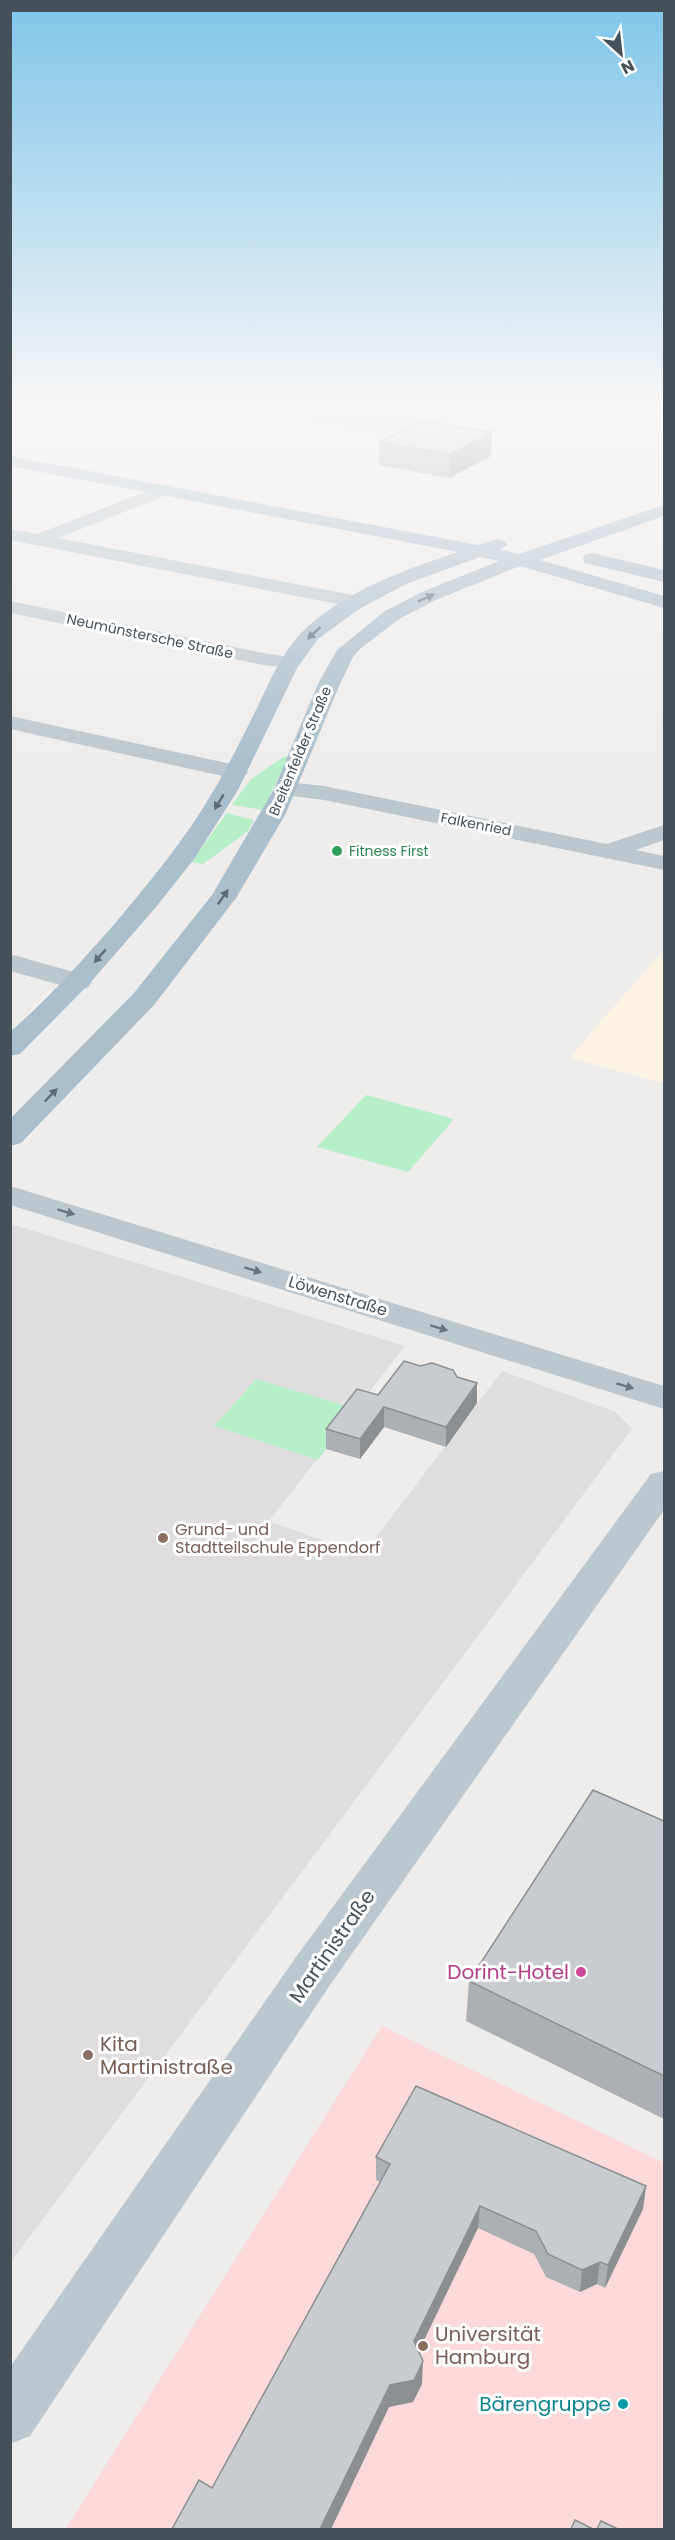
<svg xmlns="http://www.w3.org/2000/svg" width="675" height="2540" viewBox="0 0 675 2540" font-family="Poppins,sans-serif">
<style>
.commercial{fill:#fcf3e3}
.education{fill:#e0ddde}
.medical{fill:#fbdad9}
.green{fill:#b7efc9}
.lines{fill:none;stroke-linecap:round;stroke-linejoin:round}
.minor{fill:#bcc8cf;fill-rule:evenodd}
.major{fill:#aabecc;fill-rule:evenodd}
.wall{fill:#acafb4}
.shaded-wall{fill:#8c8f92}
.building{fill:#c8ccd1;stroke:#8c8f92;stroke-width:1.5}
.oneway{fill:#5e6c76}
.oneway2{fill:#68757d}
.leisure-dot{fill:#2e9e5b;stroke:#fff;stroke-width:2}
.education-dot{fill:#8d6e63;stroke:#fff;stroke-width:2}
.hotel-dot{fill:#d1479c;stroke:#fff;stroke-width:2}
.culture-dot{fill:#0f9aa8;stroke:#fff;stroke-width:2}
.labels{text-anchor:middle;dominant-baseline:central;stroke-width:6;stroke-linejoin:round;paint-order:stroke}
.far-street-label{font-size:14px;fill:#44515a;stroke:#fff}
.far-leisure-label{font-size:14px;fill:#27864d;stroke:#fff;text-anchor:start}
.street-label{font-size:16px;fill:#44515a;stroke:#fff}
.education-label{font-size:16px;fill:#785e54;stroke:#fff;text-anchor:start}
.near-street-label{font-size:20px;fill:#44515a;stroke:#fff}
.near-hotel-label{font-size:20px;fill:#b23c85;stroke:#fff;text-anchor:end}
.near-education-label{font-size:20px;fill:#785e54;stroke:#fff;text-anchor:start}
.near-culture-label{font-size:20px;fill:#0d838f;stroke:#fff;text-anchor:end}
</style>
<rect width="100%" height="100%" fill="#efecec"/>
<!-- commercial -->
<path class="commercial" d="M 664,949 L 664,1083 L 569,1058 Z"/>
<!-- education -->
<path class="education" d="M 11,1224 L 405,1346 L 269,1521 L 363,1555 L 502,1371 L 616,1412 L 632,1429 L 11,2262 Z"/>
<!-- medical -->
<path class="medical" d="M 382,2026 L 664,2163 L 664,2529 L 65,2530 Z"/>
<!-- green -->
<g class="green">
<path d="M 245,409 L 465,409 L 416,439 Z"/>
<path d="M 285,756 L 288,757 L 263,810 L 232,805 L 251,779 Z"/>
<path d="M 227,813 L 254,820 L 248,831 L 203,864 L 191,862 Z"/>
<path d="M 366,1095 L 454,1119 L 408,1172 L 317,1147 Z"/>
<path d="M 256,1379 L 357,1409 L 318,1460 L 214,1426 Z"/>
</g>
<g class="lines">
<!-- minor -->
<g class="minor">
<path d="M 166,484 L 172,485 L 175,489 L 172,493 L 58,538 L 358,596 L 365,598 L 368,602 L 365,606 L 358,608 L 10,540 L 10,529 L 37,534 Z"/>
<path d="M 10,601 L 263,653 L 297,658 L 300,662 L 297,666 L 290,668 L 263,665 L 10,613 Z"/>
<path d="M 10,716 L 236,765 L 244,767 L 248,772 L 244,777 L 236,779 L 10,729 Z"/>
<path d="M 286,782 L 324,786 L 607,844 L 664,825 L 664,840 L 636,850 L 664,856 L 664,870 L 324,800 L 278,794 L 274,789 L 278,784 Z"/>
<path d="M 10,954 L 88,976 L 92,982 L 88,988 L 78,990 L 10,971 Z"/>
<path d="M 10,1186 L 664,1386 L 664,1409 L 10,1205 Z"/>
<path d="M 664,1471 L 664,1510 L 330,1985 L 30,2436 L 10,2444 L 10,2367 L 296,1957 L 651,1474 Z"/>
</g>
<!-- major -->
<g class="major">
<path d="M 10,456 L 478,545 L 498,539 L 505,541 L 507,545 L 500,550 L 519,554 L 664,505 L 664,516 L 540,560 L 664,596 L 664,608 L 520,566 L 436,600 L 399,619 L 360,649 L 353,657 L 340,684 L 285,815 L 236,898 L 154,1005 L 21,1143 L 10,1146 L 10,1119 L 134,993 L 212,895 L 274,789 L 318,684 L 337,650 L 385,611 L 422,592 L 499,561 L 480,557 L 406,584 L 359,609 L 318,639 L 297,668 L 238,790 L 194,859 L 156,907 L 90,983 L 20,1054 L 10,1056 L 10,1032 C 47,1000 79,964 111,928 C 148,884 185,840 214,790 C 230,763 244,734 258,706 C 270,680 282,653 302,632 C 344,591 404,570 458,552 L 10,466 Z"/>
<path d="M 592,553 L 664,570 L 664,582 L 585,563 L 583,559 L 585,555 Z"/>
</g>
</g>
<!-- wall -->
<g class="wall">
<path d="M 379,442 L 491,456 L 449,478 L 379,465 Z"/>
<path d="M 457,1377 L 477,1403 L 446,1447 L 384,1427 L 360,1459 L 326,1449 L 326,1429 L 378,1395 Z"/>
<path d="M 664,1821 L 664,2119 L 466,2021 L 469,1981 Z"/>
<path d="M 376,2157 L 646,2186 L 643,2209 L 605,2288 L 597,2284 L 580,2292 L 546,2277 L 534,2254 L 478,2228 L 418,2352 L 422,2384 L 413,2402 L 389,2407 L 331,2529 L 172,2529 L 212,2488 L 380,2182 L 376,2180 Z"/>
</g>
<!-- shaded-wall -->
<g class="shaded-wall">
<path d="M 492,432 L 491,456 L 449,478 L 450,455 Z"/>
<path d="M 477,1383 L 477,1403 L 446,1447 L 446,1427 Z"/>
<path d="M 384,1407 L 384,1427 L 360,1459 L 360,1439 Z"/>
<path d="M 646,2186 L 643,2209 L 605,2288 L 608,2265 Z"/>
<path d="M 480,2206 L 478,2228 L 413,2363 L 414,2341 Z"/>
<path d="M 600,2262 L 597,2284 L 580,2292 L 582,2270 Z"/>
<path d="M 423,2361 L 422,2384 L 413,2402 L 389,2407 L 331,2529 L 320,2529 L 390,2385 Z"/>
</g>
<!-- building -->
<g class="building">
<path d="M 423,421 L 492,432 L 450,455 L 379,442 Z"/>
<path d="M 404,1361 L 420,1366 L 432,1363 L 453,1370 L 457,1377 L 477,1383 L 446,1427 L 384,1407 L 360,1439 L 326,1429 L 357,1389 L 378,1395 Z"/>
<path d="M 593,1790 L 664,1821 L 664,2076 L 469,1981 Z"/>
<path d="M 416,2086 L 646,2186 L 608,2265 L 600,2262 L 582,2270 L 548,2254 L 536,2231 L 480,2206 L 414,2341 L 423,2361 L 418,2372 L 414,2380 L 390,2385 L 320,2529 L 172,2529 L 199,2480 L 212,2488 L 390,2164 L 376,2157 Z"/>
<path d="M 575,2520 L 593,2529 L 571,2529 Z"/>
<path d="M 601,2521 L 618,2529 L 597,2529 Z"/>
</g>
<!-- one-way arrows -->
<defs><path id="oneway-solid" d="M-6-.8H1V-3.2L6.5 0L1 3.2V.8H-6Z" transform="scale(1.5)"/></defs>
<g class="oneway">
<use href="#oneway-solid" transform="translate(426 598) rotate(-24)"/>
<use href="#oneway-solid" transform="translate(314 633) rotate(137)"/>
<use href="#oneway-solid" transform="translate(219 802) rotate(121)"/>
<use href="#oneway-solid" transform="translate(223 897) rotate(-55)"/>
<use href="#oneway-solid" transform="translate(100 956) rotate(131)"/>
<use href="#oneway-solid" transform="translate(51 1095) rotate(-46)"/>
</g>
<g class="oneway2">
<use href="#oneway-solid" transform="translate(66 1212) rotate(17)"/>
<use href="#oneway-solid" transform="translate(253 1270) rotate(17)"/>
<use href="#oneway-solid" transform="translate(439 1328) rotate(17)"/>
<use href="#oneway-solid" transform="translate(625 1386) rotate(17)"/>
</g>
<!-- sky -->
<linearGradient id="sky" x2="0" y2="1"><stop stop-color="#7fc5ea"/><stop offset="0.53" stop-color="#f8f6f6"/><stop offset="1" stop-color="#f8f6f6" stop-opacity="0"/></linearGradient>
<rect width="675" height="765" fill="url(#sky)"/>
<!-- markers -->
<circle class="leisure-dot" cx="337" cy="851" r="6"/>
<g class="education-dot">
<circle cx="163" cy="1538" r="6"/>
<circle cx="88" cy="2055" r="6"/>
<circle cx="423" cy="2346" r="6"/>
</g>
<circle class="hotel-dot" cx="581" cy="1972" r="6"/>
<circle class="culture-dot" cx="623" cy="2404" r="6"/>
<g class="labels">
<!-- far-street labels -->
<g class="far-street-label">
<text transform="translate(150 636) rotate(12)">Neumünstersche Straße</text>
<text transform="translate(300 751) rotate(-67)">Breitenfelder Straße</text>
<text transform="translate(476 824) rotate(11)">Falkenried</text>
</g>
<!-- far-leisure labels -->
<g class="far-leisure-label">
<text x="349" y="851">Fitness First</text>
</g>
<!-- street labels -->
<g class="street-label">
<text transform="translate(338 1296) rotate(17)">Löwenstraße</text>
</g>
<!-- education labels -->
<g class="education-label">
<text x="175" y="1529">Grund- und<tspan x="175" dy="18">Stadtteilschule Eppendorf</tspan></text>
</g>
<!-- near-street labels -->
<g class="near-street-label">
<text transform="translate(332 1946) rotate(-55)">Martinistraße</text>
</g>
<!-- near-hotel labels -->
<g class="near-hotel-label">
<text x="569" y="1972">Dorint-Hotel</text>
</g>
<!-- near-education labels -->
<g class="near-education-label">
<text x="100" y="2044">Kita<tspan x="100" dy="23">Martinistraße</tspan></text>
<text x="435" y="2334">Universität<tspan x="435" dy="23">Hamburg</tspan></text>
</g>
<!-- near-culture labels -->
<g class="near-culture-label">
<text x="611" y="2404">Bärengruppe</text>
</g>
</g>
<!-- border -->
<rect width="675" height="2540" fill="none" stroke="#44515a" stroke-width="24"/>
<!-- north arrow -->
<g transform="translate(621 54) rotate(153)" stroke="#ffffff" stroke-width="4.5" paint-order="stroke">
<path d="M0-4.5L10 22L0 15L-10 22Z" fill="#44515a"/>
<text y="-9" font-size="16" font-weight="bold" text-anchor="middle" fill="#44515a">N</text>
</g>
</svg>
